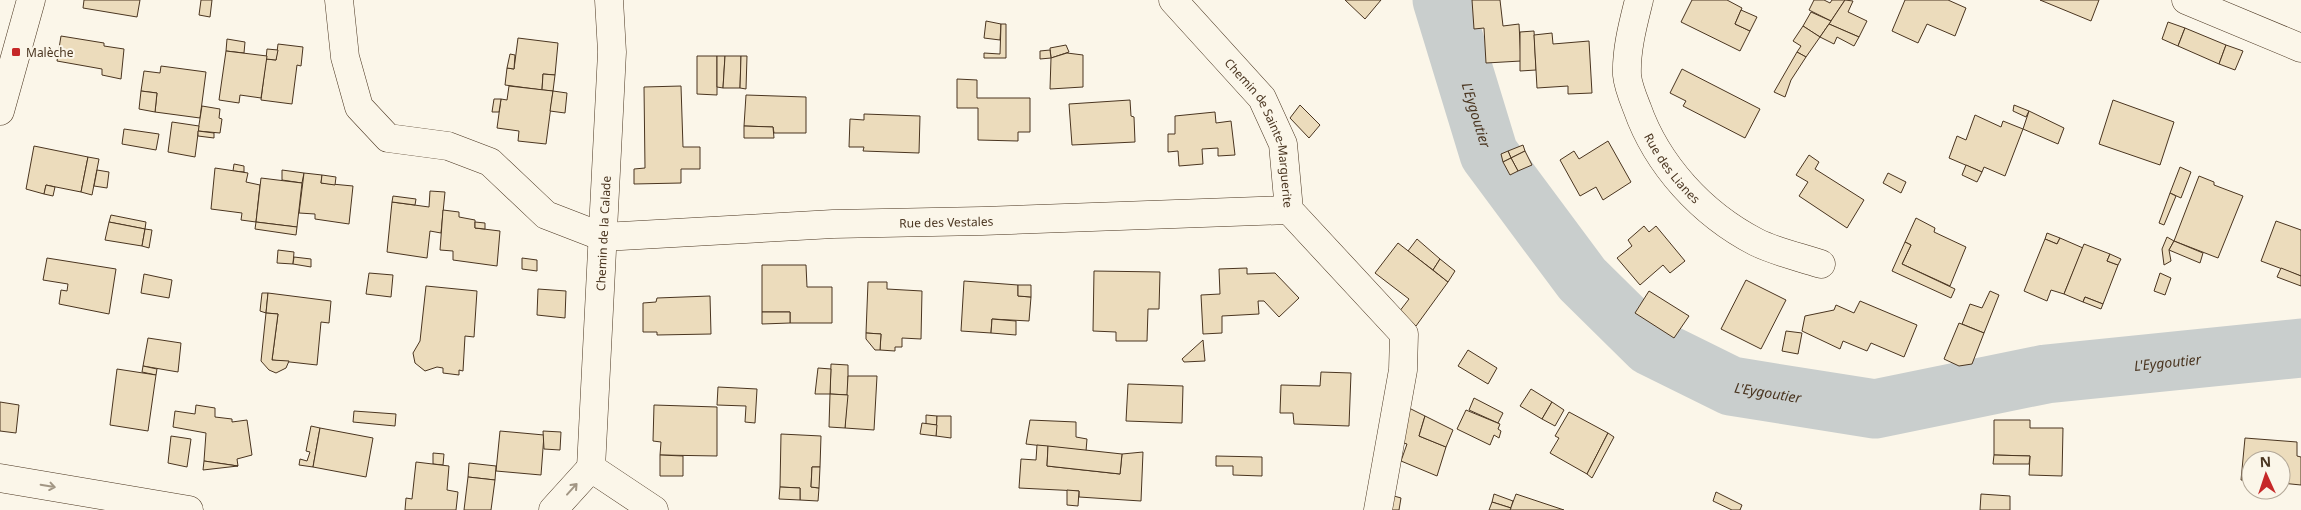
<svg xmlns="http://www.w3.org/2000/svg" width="2301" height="510" viewBox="0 0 2301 510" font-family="'Noto Sans',sans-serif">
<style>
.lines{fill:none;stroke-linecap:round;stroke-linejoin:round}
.river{stroke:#c9cecd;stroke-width:59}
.building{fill:#ecdcbc;stroke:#4a3520}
.street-casing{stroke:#4a3520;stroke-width:29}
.secondary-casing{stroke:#4a3520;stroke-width:29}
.primary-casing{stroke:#4a3520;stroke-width:29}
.street{stroke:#fbf6e9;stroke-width:28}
.secondary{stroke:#fbf6e9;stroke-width:28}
.primary{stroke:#fbf6e9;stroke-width:28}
.oneway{stroke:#a29684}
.poi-dot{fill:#c62828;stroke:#fbf6e9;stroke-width:2}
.labels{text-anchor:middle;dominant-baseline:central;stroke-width:4;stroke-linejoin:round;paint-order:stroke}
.poi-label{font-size:12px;fill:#4a3520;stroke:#fbf6e9;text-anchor:start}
.street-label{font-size:12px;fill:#4a3520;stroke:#fbf6e9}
.water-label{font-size:14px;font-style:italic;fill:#4a3520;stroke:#fbf6e9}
</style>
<rect width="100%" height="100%" fill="#fbf6e9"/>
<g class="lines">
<!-- river -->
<path class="river" id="s1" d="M 1442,0 L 1489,154 L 1582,279 L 1650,346 L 1731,386 L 1875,409 L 2046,374 L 2301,348"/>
</g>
<!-- building -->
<g class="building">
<path d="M 84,0 L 140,0 L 137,17 L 83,8 Z"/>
<path d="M 201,0 L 212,0 L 210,17 L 199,15 Z"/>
<path d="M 1345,0 L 1381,0 L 1365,19 Z"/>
<path d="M 1472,0 L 1500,0 L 1503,26 L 1519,24 L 1521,61 L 1486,63 L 1484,28 L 1474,29 Z"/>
<path d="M 1692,0 L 1727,0 L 1742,8 L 1735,24 L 1750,31 L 1740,51 L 1681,22 Z"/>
<path d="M 1814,0 L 1824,0 L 1830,3 L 1832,0 L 1845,0 L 1831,21 L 1809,10 Z"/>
<path d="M 1845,0 L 1853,1 L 1848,12 L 1867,21 L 1859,37 L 1829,24 Z"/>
<path d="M 1905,0 L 1948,0 L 1966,8 L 1955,36 L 1927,24 L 1918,43 L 1892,31 Z"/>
<path d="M 2040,0 L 2099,0 L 2091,21 Z"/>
<path d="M 1741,10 L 1757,17 L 1750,31 L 1735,24 Z"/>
<path d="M 1811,12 L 1831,21 L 1820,37 L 1803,26 Z"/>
<path d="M 986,21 L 1001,24 L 1000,40 L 984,38 Z"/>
<path d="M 2168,22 L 2185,28 L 2178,46 L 2162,39 Z"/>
<path d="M 1001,24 L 1006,24 L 1006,58 L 984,58 L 984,53 L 1000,54 Z"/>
<path d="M 1829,24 L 1859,37 L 1854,46 L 1837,37 L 1834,44 L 1820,37 Z"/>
<path d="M 1803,26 L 1820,37 L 1806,57 L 1797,52 L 1801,46 L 1793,41 Z"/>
<path d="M 2185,28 L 2226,45 L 2219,64 L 2178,46 Z"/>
<path d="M 1534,31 L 1536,70 L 1520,71 L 1520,32 Z"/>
<path d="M 1552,33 L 1553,44 L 1589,41 L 1592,93 L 1568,94 L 1568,86 L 1537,88 L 1534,35 Z"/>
<path d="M 61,36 L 104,43 L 104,46 L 124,49 L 121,79 L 102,75 L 102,69 L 57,61 Z"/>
<path d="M 518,38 L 558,43 L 555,75 L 543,74 L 542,90 L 505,85 L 507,68 L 514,69 Z"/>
<path d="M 227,39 L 245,42 L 244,53 L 226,51 Z"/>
<path d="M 278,44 L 303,47 L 301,66 L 297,65 L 292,104 L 261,100 L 266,59 L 276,60 Z"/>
<path d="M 1066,45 L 1069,52 L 1051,58 L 1050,48 Z"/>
<path d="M 2226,45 L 2243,51 L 2235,70 L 2219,64 Z"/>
<path d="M 267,49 L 278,50 L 276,60 L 266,59 Z"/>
<path d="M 1050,50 L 1051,58 L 1040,59 L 1040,51 Z"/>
<path d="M 226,51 L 267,56 L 261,98 L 240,95 L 239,103 L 219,100 Z"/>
<path d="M 1797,52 L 1806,57 L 1791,80 L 1785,97 L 1774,92 Z"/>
<path d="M 1067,53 L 1083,55 L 1083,87 L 1050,89 L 1051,58 Z"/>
<path d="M 510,54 L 515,55 L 514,69 L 507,68 Z"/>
<path d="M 697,56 L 717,56 L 717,95 L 697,94 Z"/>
<path d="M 717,56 L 725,56 L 723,88 L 717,87 Z"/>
<path d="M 725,56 L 741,56 L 740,88 L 723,88 Z"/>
<path d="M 741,56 L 747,56 L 746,89 L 740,88 Z"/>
<path d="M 161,66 L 206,72 L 200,118 L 155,112 L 157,93 L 141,91 L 144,71 L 160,73 Z"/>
<path d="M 1682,69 L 1760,109 L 1745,138 L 1683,106 L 1686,101 L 1670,93 Z"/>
<path d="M 543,74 L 555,75 L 553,91 L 542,90 Z"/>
<path d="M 957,79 L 977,80 L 977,98 L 1030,98 L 1030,132 L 1018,132 L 1018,141 L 978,140 L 978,108 L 957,108 Z"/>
<path d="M 509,86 L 553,91 L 546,144 L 518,141 L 519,131 L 497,128 L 501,99 L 507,100 Z"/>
<path d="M 681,86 L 683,147 L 700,147 L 700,169 L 681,169 L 681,183 L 634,184 L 634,169 L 645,168 L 644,87 Z"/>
<path d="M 141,91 L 157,93 L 155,112 L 139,109 Z"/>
<path d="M 553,91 L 567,93 L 565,113 L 550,111 Z"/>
<path d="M 746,95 L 806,97 L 806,133 L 774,133 L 773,127 L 744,126 Z"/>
<path d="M 494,99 L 501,99 L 499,112 L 492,112 Z"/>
<path d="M 1130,100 L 1131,116 L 1134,117 L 1135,142 L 1072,145 L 1069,104 Z"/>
<path d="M 2113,100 L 2174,122 L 2160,165 L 2099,144 Z"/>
<path d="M 1300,105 L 1320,125 L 1309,138 L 1290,118 Z"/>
<path d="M 2014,105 L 2029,111 L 2026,117 L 2013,111 Z"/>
<path d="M 202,106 L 220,109 L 219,118 L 222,119 L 220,133 L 198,131 Z"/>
<path d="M 2029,111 L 2064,128 L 2058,144 L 2023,129 Z"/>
<path d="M 1215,112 L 1216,123 L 1231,121 L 1235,155 L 1218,156 L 1218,148 L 1202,149 L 1203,164 L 1179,166 L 1178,151 L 1168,152 L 1168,134 L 1175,134 L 1175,116 Z"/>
<path d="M 864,114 L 920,116 L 919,153 L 863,151 L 864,147 L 849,147 L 850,119 L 864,120 Z"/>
<path d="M 1975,115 L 2001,127 L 2003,121 L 2023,129 L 2005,176 L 1984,167 L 1982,172 L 1949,158 L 1957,136 L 1966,140 Z"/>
<path d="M 172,122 L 199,126 L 195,157 L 168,152 Z"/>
<path d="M 744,126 L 773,127 L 774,138 L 744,138 Z"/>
<path d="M 124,129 L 159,134 L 156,150 L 122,144 Z"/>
<path d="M 198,131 L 214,133 L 214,138 L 198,136 Z"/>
<path d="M 1608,141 L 1631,182 L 1603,200 L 1596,187 L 1580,196 L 1560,160 L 1574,151 L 1579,159 Z"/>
<path d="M 1523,145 L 1525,151 L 1511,158 L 1508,151 Z"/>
<path d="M 34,146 L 88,157 L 81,192 L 46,185 L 44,194 L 26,189 Z"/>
<path d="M 1508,151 L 1511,158 L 1503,162 L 1501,154 Z"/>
<path d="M 1525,151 L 1532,165 L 1518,171 L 1511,158 Z"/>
<path d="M 1809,155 L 1819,162 L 1815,169 L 1864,200 L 1847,228 L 1799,196 L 1808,182 L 1796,175 Z"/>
<path d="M 88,157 L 99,159 L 92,195 L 81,192 Z"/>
<path d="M 1511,158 L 1518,171 L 1510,175 L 1503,162 Z"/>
<path d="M 234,164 L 244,166 L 244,172 L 233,171 Z"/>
<path d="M 1966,165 L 1982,172 L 1977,182 L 1962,175 Z"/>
<path d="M 2180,167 L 2191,172 L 2181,198 L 2170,193 Z"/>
<path d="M 215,168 L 248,173 L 246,182 L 260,185 L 256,222 L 241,220 L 242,213 L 211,209 Z"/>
<path d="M 97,170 L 109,172 L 107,188 L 94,186 Z"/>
<path d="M 282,170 L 304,173 L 302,183 L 282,180 Z"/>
<path d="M 304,173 L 322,175 L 321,183 L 353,186 L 349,224 L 315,219 L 315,214 L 299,213 Z"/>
<path d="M 1888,173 L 1906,182 L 1901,193 L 1883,183 Z"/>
<path d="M 322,175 L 336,177 L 335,185 L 321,183 Z"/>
<path d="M 2199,176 L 2214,182 L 2214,185 L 2243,196 L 2218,258 L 2174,241 Z"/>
<path d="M 261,178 L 302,183 L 297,227 L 256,222 Z"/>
<path d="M 46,185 L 55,187 L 53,196 L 44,194 Z"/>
<path d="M 430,191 L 445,192 L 441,233 L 430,231 L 427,258 L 387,252 L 392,202 L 429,207 Z"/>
<path d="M 2170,193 L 2176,196 L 2164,225 L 2159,223 Z"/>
<path d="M 393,196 L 416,199 L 415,205 L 392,202 Z"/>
<path d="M 443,210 L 459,212 L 459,217 L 475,220 L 475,228 L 500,231 L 497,266 L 453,260 L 453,251 L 440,250 Z"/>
<path d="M 111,215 L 146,222 L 145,229 L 109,222 Z"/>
<path d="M 1916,218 L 1935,228 L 1934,232 L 1966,247 L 1950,286 L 1902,264 L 1911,245 L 1905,242 Z"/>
<path d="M 2276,221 L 2301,230 L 2301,276 L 2261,261 Z"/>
<path d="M 109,222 L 145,229 L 142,246 L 105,240 Z"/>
<path d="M 256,222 L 297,227 L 296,235 L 255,229 Z"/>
<path d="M 475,222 L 485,223 L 485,229 L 475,228 Z"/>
<path d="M 1644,226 L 1649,232 L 1656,226 L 1685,261 L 1670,273 L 1663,265 L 1640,285 L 1617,258 L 1632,246 L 1628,240 Z"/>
<path d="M 145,229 L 152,230 L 149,248 L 142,246 Z"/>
<path d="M 2047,233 L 2060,238 L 2057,244 L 2045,239 Z"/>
<path d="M 2167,237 L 2174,241 L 2169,250 L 2171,261 L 2164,265 L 2162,249 Z"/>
<path d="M 2060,238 L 2083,248 L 2064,294 L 2051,290 L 2047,301 L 2024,291 L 2045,239 L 2057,244 Z"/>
<path d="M 1417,239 L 1440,259 L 1433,270 L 1408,251 Z"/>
<path d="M 2174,241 L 2203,253 L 2200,263 L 2169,250 Z"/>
<path d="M 1905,242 L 1911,245 L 1902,264 L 1955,289 L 1951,298 L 1892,271 Z"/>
<path d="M 1398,243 L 1448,282 L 1416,326 L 1399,312 L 1409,299 L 1375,273 Z"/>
<path d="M 2084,244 L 2110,254 L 2107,261 L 2118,265 L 2103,304 L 2085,297 L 2083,302 L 2064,294 Z"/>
<path d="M 278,250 L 294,252 L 293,264 L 277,263 Z"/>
<path d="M 2110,254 L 2121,259 L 2118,265 L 2107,261 Z"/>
<path d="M 294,257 L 311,259 L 311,267 L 293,264 Z"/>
<path d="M 47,258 L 116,269 L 109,314 L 59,304 L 61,290 L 67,291 L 68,284 L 43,280 Z"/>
<path d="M 522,258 L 537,260 L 537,271 L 522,269 Z"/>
<path d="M 1440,259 L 1455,271 L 1448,282 L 1433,270 Z"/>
<path d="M 762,265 L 806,265 L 807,287 L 832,287 L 832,323 L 790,323 L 790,312 L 762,312 Z"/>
<path d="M 1247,268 L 1247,274 L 1275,273 L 1299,298 L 1279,317 L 1264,301 L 1258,301 L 1259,314 L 1222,316 L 1222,333 L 1203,334 L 1201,295 L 1220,294 L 1219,269 Z"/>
<path d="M 2281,268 L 2301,276 L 2301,286 L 2277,277 Z"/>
<path d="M 1094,271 L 1160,272 L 1159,309 L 1148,309 L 1147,341 L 1116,341 L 1116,332 L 1093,331 Z"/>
<path d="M 369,273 L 393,275 L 391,297 L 366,294 Z"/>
<path d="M 2160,273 L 2171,278 L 2165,295 L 2154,291 Z"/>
<path d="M 144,274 L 172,280 L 169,298 L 141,293 Z"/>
<path d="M 1746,280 L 1786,300 L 1761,349 L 1721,329 Z"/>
<path d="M 964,281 L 1018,285 L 1018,296 L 1031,297 L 1029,321 L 992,319 L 991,333 L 961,331 Z"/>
<path d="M 868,282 L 887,282 L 887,289 L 922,291 L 921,339 L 902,338 L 902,347 L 895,347 L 895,351 L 880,350 L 881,334 L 866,333 Z"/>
<path d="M 1018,285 L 1031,285 L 1031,297 L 1018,296 Z"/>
<path d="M 426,286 L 477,291 L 474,337 L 465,336 L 463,371 L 459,370 L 459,375 L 443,373 L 443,368 L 437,367 L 425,371 L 415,363 L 413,353 L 420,341 Z"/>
<path d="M 538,289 L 566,291 L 565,318 L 537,315 Z"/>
<path d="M 1649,291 L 1689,316 L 1674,338 L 1635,313 Z"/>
<path d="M 1990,291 L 1999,295 L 1984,333 L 1962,324 L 1970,304 L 1982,308 Z"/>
<path d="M 262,293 L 268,293 L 266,313 L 260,311 Z"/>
<path d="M 268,293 L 331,301 L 329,323 L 321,322 L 317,365 L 272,360 L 278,314 L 266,313 Z"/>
<path d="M 710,296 L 711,334 L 657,335 L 657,332 L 643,332 L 643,303 L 656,302 L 657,298 Z"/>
<path d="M 2085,297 L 2103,304 L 2101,309 L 2083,302 Z"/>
<path d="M 1860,301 L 1917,325 L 1904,357 L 1871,343 L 1867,351 L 1843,341 L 1840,349 L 1802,331 L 1805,316 L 1834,310 L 1836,305 L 1854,313 Z"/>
<path d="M 762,312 L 790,312 L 790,323 L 762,324 Z"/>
<path d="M 266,313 L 278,314 L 272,360 L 289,361 L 286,368 L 276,373 L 269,370 L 261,361 Z"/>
<path d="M 992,319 L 1016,321 L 1016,335 L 991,333 Z"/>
<path d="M 1959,323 L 1984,333 L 1972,364 L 1959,366 L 1944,359 Z"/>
<path d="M 1786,331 L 1802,333 L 1798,354 L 1782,351 Z"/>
<path d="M 866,333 L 881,334 L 880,350 L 875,350 L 866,339 Z"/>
<path d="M 148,338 L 181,343 L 178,372 L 143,366 Z"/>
<path d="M 1203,340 L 1205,361 L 1184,362 L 1182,359 Z"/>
<path d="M 1468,350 L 1497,368 L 1488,384 L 1458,366 Z"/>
<path d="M 831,364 L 848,365 L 848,395 L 830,394 Z"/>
<path d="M 143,366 L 157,369 L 156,375 L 142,372 Z"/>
<path d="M 818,368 L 831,369 L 830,394 L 815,394 Z"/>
<path d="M 117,369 L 156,375 L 148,431 L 110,425 Z"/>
<path d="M 1321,372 L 1351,373 L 1349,426 L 1294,424 L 1293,413 L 1280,413 L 1281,385 L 1320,386 Z"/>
<path d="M 848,376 L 877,376 L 874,430 L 845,428 Z"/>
<path d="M 1128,384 L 1183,386 L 1182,423 L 1126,421 Z"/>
<path d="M 718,387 L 757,389 L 755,423 L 745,422 L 746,406 L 717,405 Z"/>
<path d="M 1531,389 L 1552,402 L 1542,419 L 1520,406 Z"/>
<path d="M 830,394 L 848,395 L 845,428 L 829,427 Z"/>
<path d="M 1474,398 L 1503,413 L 1498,423 L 1469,410 Z"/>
<path d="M 0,402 L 19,405 L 16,433 L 0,431 Z"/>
<path d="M 1552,402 L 1564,410 L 1555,426 L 1542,419 Z"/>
<path d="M 196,405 L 215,408 L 215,417 L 232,419 L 232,422 L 247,420 L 252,455 L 237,459 L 238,466 L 204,461 L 206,433 L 173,427 L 175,411 L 195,414 Z"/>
<path d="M 654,405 L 717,407 L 717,456 L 660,455 L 661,442 L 653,441 Z"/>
<path d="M 1405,406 L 1425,416 L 1419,436 L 1446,447 L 1437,476 L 1401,461 L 1407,444 L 1397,441 Z"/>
<path d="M 1466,410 L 1500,424 L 1498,429 L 1501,431 L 1499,438 L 1494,435 L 1490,445 L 1457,429 Z"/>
<path d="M 354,411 L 396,414 L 395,426 L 353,422 Z"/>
<path d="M 1569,412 L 1608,433 L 1587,474 L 1550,453 L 1559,438 L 1555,436 Z"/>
<path d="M 926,415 L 937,416 L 937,425 L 926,424 Z"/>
<path d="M 937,416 L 951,416 L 951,438 L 936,436 Z"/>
<path d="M 1425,416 L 1453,430 L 1446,447 L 1419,436 Z"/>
<path d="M 1030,420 L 1076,422 L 1076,437 L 1087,439 L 1086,451 L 1026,444 Z"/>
<path d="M 1994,420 L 2030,420 L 2030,428 L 2063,428 L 2062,476 L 2029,475 L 2030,456 L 1994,455 Z"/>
<path d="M 922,423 L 937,425 L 936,436 L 920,434 Z"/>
<path d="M 311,426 L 320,428 L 313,467 L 299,465 L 300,459 L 307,461 L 310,452 L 306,451 Z"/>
<path d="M 320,428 L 373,438 L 366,477 L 313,467 Z"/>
<path d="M 500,431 L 544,435 L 541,475 L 496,471 Z"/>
<path d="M 543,431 L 561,432 L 560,450 L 544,449 Z"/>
<path d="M 1608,433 L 1614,437 L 1592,478 L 1587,474 Z"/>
<path d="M 781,434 L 821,436 L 820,467 L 812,467 L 811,487 L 819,488 L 818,501 L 800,500 L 800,488 L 780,487 Z"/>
<path d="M 171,436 L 191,439 L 187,467 L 168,463 Z"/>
<path d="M 2245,438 L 2297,442 L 2297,456 L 2301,457 L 2301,485 L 2281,483 L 2281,460 L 2251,460 L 2251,481 L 2241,480 Z"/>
<path d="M 1037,445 L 1048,446 L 1047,466 L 1120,474 L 1122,454 L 1143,452 L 1141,501 L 1079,497 L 1079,491 L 1019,488 L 1021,459 L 1036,460 Z"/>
<path d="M 1048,446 L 1122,454 L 1120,474 L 1047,466 Z"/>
<path d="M 433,453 L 444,454 L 443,465 L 433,464 Z"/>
<path d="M 660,455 L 683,456 L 683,476 L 660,476 Z"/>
<path d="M 1994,455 L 2030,456 L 2029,464 L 1993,464 Z"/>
<path d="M 1216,456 L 1262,457 L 1262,476 L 1233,475 L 1233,466 L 1216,466 Z"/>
<path d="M 204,461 L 238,466 L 203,470 Z"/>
<path d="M 416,462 L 449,466 L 447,490 L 458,492 L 456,510 L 405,510 L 406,498 L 412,499 Z"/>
<path d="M 469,463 L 496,466 L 495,480 L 468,477 Z"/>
<path d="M 812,467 L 820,467 L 819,488 L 811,487 Z"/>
<path d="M 468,477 L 495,480 L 491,510 L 464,510 Z"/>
<path d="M 780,487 L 800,488 L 800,500 L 779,499 Z"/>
<path d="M 1067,490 L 1079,491 L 1078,506 L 1067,505 Z"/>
<path d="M 1716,492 L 1742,505 L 1740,510 L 1732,510 L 1713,501 Z"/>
<path d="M 1387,494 L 1401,498 L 1399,510 L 1384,510 Z"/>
<path d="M 1494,494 L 1513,501 L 1511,508 L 1492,502 Z"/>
<path d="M 1516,494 L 1564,510 L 1510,510 Z"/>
<path d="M 1981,494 L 2010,496 L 2010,510 L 1980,510 Z"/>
<path d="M 1492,502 L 1511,508 L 1510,510 L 1489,510 Z"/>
</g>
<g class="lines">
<!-- street casing -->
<g class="street-casing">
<g id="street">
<path id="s2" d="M 339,0 L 345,57 L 359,107 L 388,138 L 448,146 L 490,162 L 546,215 L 603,237 L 833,224 L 982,221 L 1289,210"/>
<path id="s3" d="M 1173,0 L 1262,98 L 1283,144 L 1289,210 L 1404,334 L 1403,370 L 1378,510"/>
<path id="s4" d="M 1639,0 C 1633,24 1626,50 1627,75 C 1628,86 1633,98 1637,108 C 1657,165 1702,214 1756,242 C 1776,252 1800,257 1821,264"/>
<path id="s5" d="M 591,468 L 612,52 L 609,0"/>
<path d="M 591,468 L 654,510"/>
<path d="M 0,478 L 189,510"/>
<path d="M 553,510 L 591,468"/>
</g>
</g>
<!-- secondary casing -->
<g class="secondary-casing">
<path id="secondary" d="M 0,111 L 31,0"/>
</g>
<!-- primary casing -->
<g class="primary-casing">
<path id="primary" d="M 2186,0 L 2301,48"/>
</g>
<!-- street -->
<use href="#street" class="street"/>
<!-- secondary -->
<use href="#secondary" class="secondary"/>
<!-- primary -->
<use href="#primary" class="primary"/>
</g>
<!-- one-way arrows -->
<defs><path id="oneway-shaft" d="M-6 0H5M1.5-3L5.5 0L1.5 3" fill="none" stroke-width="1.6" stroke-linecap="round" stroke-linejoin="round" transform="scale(1.25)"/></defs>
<g class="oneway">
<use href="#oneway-shaft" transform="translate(48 486) rotate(10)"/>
<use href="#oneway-shaft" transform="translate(572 489) rotate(-48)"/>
</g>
<!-- markers -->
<rect class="poi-dot" x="11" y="47" width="10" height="10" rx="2.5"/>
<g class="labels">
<!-- poi labels -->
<g class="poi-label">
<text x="26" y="52">Malèche</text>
</g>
<!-- street labels -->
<g class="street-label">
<text stroke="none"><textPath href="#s3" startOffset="164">Chemin de Sainte-Marguerite</textPath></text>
<text stroke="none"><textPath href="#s4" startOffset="181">Rue des Lianes</textPath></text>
<text stroke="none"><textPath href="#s2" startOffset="739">Rue des Vestales</textPath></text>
<text stroke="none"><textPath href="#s5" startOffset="235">Chemin de la Calade</textPath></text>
</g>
<!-- water labels -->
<g class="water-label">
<text stroke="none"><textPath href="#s1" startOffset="120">L'Eygoutier</textPath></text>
<text stroke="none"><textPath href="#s1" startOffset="945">L'Eygoutier</textPath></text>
<text stroke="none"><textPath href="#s1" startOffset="540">L'Eygoutier</textPath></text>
</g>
</g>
<!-- north arrow -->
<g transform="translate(2266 475) rotate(357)"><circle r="24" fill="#fbf6e9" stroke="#b4a999"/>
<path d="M0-4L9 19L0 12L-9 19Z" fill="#c62828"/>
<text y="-8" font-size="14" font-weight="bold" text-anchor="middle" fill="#4a3520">N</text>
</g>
</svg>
